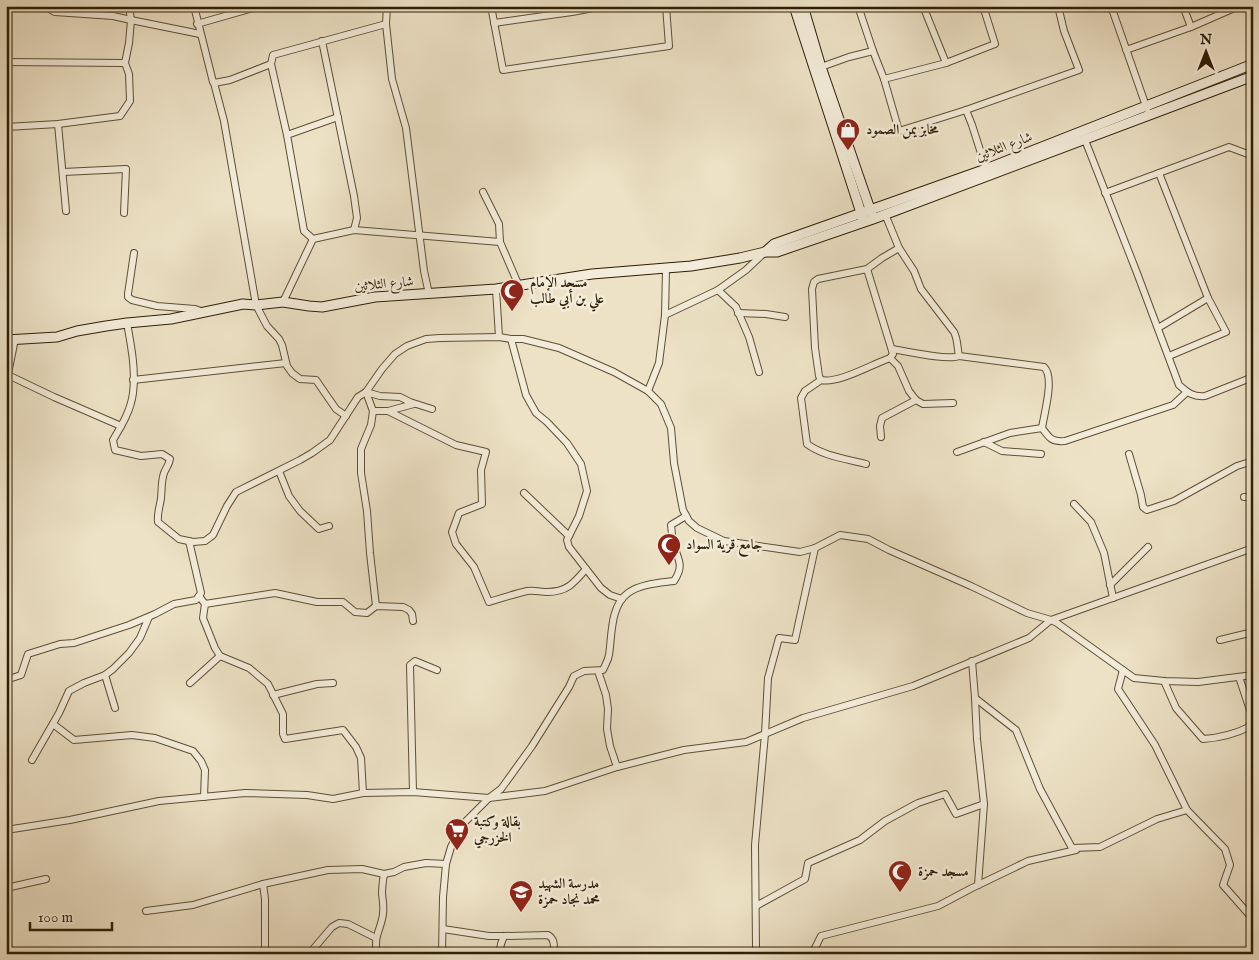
<svg xmlns="http://www.w3.org/2000/svg" width="1259" height="960" viewBox="0 0 1259 960" font-family="'IM FELL English',Amiri,serif">
<style>
.lines{fill:none;stroke-linecap:round;stroke-linejoin:round}
.street-casing{stroke:#5e4f34;stroke-width:8}
.secondary-casing{stroke:#2f1e04;stroke-width:11}
.street{stroke:#f3ecda;stroke-width:6}
.secondary{stroke:#f3ecda;stroke-width:9}
.labels{text-anchor:middle;dominant-baseline:central;stroke-width:5;stroke-linejoin:round;paint-order:stroke}
.poi-label{font-size:14px;font-weight:bold;fill:#2f1e04;stroke:#f3ecda;text-anchor:start}
.street-label{font-size:14px;fill:#2f1e04;stroke:#f3ecda}
</style>
<rect width="100%" height="100%" fill="#ede2c6"/>
<filter id="stains"><feTurbulence type="fractalNoise" baseFrequency=".004" numOctaves="4"/><feColorMatrix values="0 0 0 0 .2 0 0 0 0 .09 0 0 0 0 .02 0 0 0 .5 -.17"/></filter>
<radialGradient id="worn" r=".72"><stop offset=".6" stop-color="#630" stop-opacity="0"/><stop offset="1" stop-color="#630" stop-opacity=".3"/></radialGradient>
<g class="lines">
<!-- street casing -->
<g class="street-casing">
<g id="street">
<path d="M 44,6 L 55,12 L 113,16 L 131,20 L 200,34"/>
<path d="M 194,6 L 213,82 L 214,83 L 230,80 L 271,64 L 273,55 L 386,24"/>
<path d="M 387,6 L 386,24 L 392,79 L 406,128 L 424,271 L 429,294"/>
<path d="M 491,6 L 503,70 L 669,46 L 666,6"/>
<path d="M 858,6 L 873,51 L 884,79 L 899,131 L 966,110 L 1079,70 L 1064,31 L 1058,6"/>
<path d="M 1111,6 L 1147,109"/>
<path d="M 1183,6 L 1191,27"/>
<path d="M 494,23 L 572,12 L 604,6"/>
<path d="M 197,24 L 260,6"/>
<path d="M 322,41 L 354,196 L 357,218 L 354,230"/>
<path d="M 1126,50 L 1191,27 L 1239,6"/>
<path d="M 6,62 L 125,63"/>
<path d="M 946,63 L 995,44 L 983,6"/>
<path d="M 271,64 L 287,135 L 304,231 L 313,239"/>
<path d="M 821,67 L 849,57 L 873,51"/>
<path d="M 884,79 L 946,63 L 923,6"/>
<path d="M 214,83 L 224,121 L 256,305 L 267,326 L 279,339 L 282,345 L 287,366 L 292,373 L 300,379 L 316,380 L 336,409 L 346,416"/>
<path d="M 966,110 L 972,125 L 987,172"/>
<path d="M 58,124 L 66,211"/>
<path d="M 6,127 L 58,124 L 120,116 L 130,101 L 129,74 L 125,63 L 129,43 L 131,20 L 129,6"/>
<path d="M 287,135 L 338,117"/>
<path d="M 1085,140 L 1137,273 L 1179,385 C 1188,393 1193,397 1205,396 L 1253,377"/>
<path d="M 63,172 L 126,169 L 124,213"/>
<path d="M 483,192 L 499,224 L 500,242 L 519,286"/>
<path d="M 1105,193 L 1229,147 L 1253,156"/>
<path d="M 885,214 L 899,248 L 914,271 L 921,289 L 954,332 C 958,340 957,347 959,356 C 949,361 905,351 892,349"/>
<path d="M 134,253 L 128,294 L 128,297 L 132,300 L 157,306 L 195,309 L 204,312"/>
<path d="M 867,269 L 818,279 L 814,282 L 812,289 L 815,348 L 819,376 L 821,380 C 837,384 869,366 885,360 L 890,358 L 893,354 L 867,269 L 882,258 L 899,248"/>
<path d="M 496,289 L 499,337"/>
<path d="M 718,290 L 736,307 L 749,337 L 759,372"/>
<path d="M 283,302 L 313,239 L 354,230 L 500,242"/>
<path d="M 738,313 L 766,314 L 785,317"/>
<path d="M 665,315 L 718,290 L 746,270 L 764,253"/>
<path d="M 127,323 C 131,345 136,370 133,393 C 131,410 122,425 113,440 L 115,450 L 141,456 L 162,454 L 170,459 C 169,465 166,468 164,473 C 161,482 162,489 161,498 C 160,507 157,512 158,522 L 179,539 L 193,542 L 205,541 L 213,535 L 227,506 L 236,492 L 300,460 L 312,453 L 330,440 L 358,397 L 366,392 L 382,369 L 395,354 L 407,346 L 426,339 L 440,338 L 499,337 L 511,339 L 523,339 L 559,348 L 614,372 L 648,391 L 661,404 L 671,428 L 674,463 L 683,510 L 689,521 L 697,528 L 724,541 L 800,552 L 815,548 L 840,535 L 868,539 L 889,550 L 971,586 L 1027,613 L 1051,620 L 1057,623 L 1134,678 L 1164,681 L 1198,682 L 1253,675"/>
<path d="M 1158,328 L 1208,298 L 1159,173"/>
<path d="M 511,339 L 526,395 L 536,413 L 547,422 L 567,443 L 581,464 L 587,491 L 579,516 L 567,540 L 569,547 L 601,588 L 610,595 L 622,599"/>
<path d="M 959,356 L 1044,367 C 1055,377 1044,414 1042,428 C 1050,439 1052,442 1065,441 L 1173,405 L 1187,392"/>
<path d="M 1169,356 L 1226,332 L 1208,298"/>
<path d="M 890,358 L 898,366 L 909,391 L 916,400 L 923,404 L 953,403"/>
<path d="M 8,375 L 54,397 L 121,426"/>
<path d="M 133,380 L 286,363"/>
<path d="M 821,380 L 805,391 L 801,398 L 807,444 C 823,456 847,459 866,464"/>
<path d="M 6,384 L 15,339"/>
<path d="M 648,391 L 659,363 L 665,315 L 666,269"/>
<path d="M 366,392 L 380,396 L 400,397 L 410,402 L 432,409"/>
<path d="M 366,392 L 373,411 L 388,411"/>
<path d="M 414,404 L 388,411 L 456,445 L 486,452 L 481,470 L 482,504 L 459,513 L 452,532 L 456,544 L 474,567 L 489,602 C 502,598 514,594 527,591 C 536,590 540,592 547,592 C 567,592 574,583 586,569"/>
<path d="M 373,411 L 371,425 L 361,449 L 361,473 L 367,511 L 370,553 L 376,606"/>
<path d="M 881,437 L 880,426 L 882,418 L 916,400"/>
<path d="M 984,442 L 1002,451 L 1041,454"/>
<path d="M 957,452 L 1010,433 L 1042,428"/>
<path d="M 1129,454 L 1141,495 L 1143,507 L 1147,510 L 1174,501 L 1237,466 L 1253,461"/>
<path d="M 279,471 L 289,496 L 300,511 L 319,529 L 329,526"/>
<path d="M 524,493 L 569,536"/>
<path d="M 1244,497 L 1253,497"/>
<path d="M 1074,504 L 1091,522 L 1104,553 L 1113,598"/>
<path d="M 1110,585 L 1148,547"/>
<path d="M 205,604 L 275,593 L 317,602 L 343,602 L 355,612 L 367,613 L 376,606 L 403,607 L 409,610 L 412,614 L 413,621"/>
<path d="M 1220,640 L 1253,632"/>
<path d="M 220,656 L 249,668 L 268,684 L 283,714 L 283,734 L 285,739 L 343,730 L 356,747 L 361,758 L 363,793"/>
<path d="M 972,661 L 975,698 L 1016,730 L 1040,789 L 1072,848 L 1100,847 L 1157,819 L 1187,810"/>
<path d="M 1123,670 L 1118,689 L 1155,745 L 1187,810 L 1225,849 L 1230,865 L 1223,885 L 1253,919"/>
<path d="M 598,671 L 606,695 L 608,709 L 607,729 L 610,746 L 617,767"/>
<path d="M 105,675 L 115,708"/>
<path d="M 6,680 L 21,675 L 28,654 L 60,644 L 74,643 L 129,625 L 155,614 L 174,604 L 196,600 L 201,593 L 189,541"/>
<path d="M 1164,681 L 1176,708 L 1203,739 C 1218,738 1235,734 1249,727 L 1251,722 L 1252,716 L 1239,677"/>
<path d="M 190,683 L 220,656 L 215,648 L 203,618 L 205,604 L 199,596"/>
<path d="M 273,695 L 317,684 L 333,683"/>
<path d="M 53,724 L 74,740 L 132,735 L 155,738 L 193,751 L 201,761 L 205,770 L 204,797"/>
<path d="M 32,760 L 59,713 L 69,691 L 84,683 L 105,675 L 113,669 L 129,653 L 140,638 L 149,617"/>
<path d="M 413,792 L 410,665 L 415,661 L 437,670"/>
<path d="M 6,830 L 70,820 L 159,801 L 245,793 L 307,795 L 333,799 L 363,793 L 413,792 L 489,798 L 545,791 L 617,767 L 684,750 L 746,742 L 803,718 L 913,686 L 1029,638 L 1051,620 L 1253,548"/>
<path d="M 263,884 L 265,899 L 265,954"/>
<path d="M 978,885 L 984,804"/>
<path d="M 6,888 L 46,879"/>
<path d="M 756,906 L 805,879 L 808,863 L 860,840 L 885,821 L 918,803 L 945,794 L 956,814 L 984,804 L 977,739 L 975,698"/>
<path d="M 146,911 L 193,905 L 263,884 L 328,870 L 362,869 L 384,874 L 394,872 L 404,867 L 426,863 L 446,864"/>
<path d="M 443,929 L 489,936 L 504,936 L 548,935 C 555,939 554,946 554,954"/>
<path d="M 309,954 L 332,927 L 339,923 L 348,924 L 376,938"/>
<path d="M 377,954 C 373,936 381,930 383,914 C 384,907 383,901 382,894 C 382,887 383,880 384,874"/>
<path d="M 442,954 L 443,897 L 446,864 L 451,847 L 461,826 L 489,798 L 501,789 L 532,746 L 569,687 L 574,676 L 584,671 L 603,670 C 605,665 608,661 609,655 C 612,636 610,606 628,593 C 640,584 659,583 674,581 C 684,566 679,561 674,546 C 672,540 672,532 671,525 L 686,516"/>
<path d="M 499,954 L 501,944 L 504,936"/>
<path d="M 758,954 L 756,947 L 755,845 L 765,734 L 768,678 L 779,638 L 795,640 L 815,548"/>
<path d="M 812,954 L 821,936 L 938,906 L 972,888 L 1028,861 L 1076,850"/>
</g>
</g>
<!-- secondary casing -->
<g class="secondary-casing">
<g id="secondary">
<path d="M 794,6 L 863,219"/>
<path d="M 803,6 L 821,67 L 872,215"/>
<path d="M 765,252 L 774,244 L 986,169 L 1253,64"/>
<path d="M 6,340 L 57,337 L 77,331 L 106,326 L 127,323 L 171,319 L 243,304 L 256,305 L 283,302 L 309,306 L 322,307 L 375,297 L 496,289 L 592,274 L 691,266 L 740,258 L 765,252 L 777,252 L 873,219 L 1253,76"/>
</g>
</g>
<!-- street -->
<use href="#street" class="street"/>
<!-- secondary -->
<use href="#secondary" class="secondary"/>
</g>
<!-- icons -->
<defs>
<g id="shop-pin" transform="scale(1.25)"><path d="M0 17L-7.5 6A9.5 9.5 0 1 1 7.5 6Z" fill="#8f2418" stroke="#f3ecda"/><path d="M-5-2.5h2.3a2.7 3.5 0 0 1 5.4 0H5L5.5 6h-11ZM-1.5-2.5h3a1.5 2.3 0 0 0-3 0Z" fill="#fff"/></g>
<g id="mosque-pin" transform="scale(1.25)"><path d="M0 17L-7.5 6A9.5 9.5 0 1 1 7.5 6Z" fill="#8f2418" stroke="#f3ecda"/><path d="M3.5-4.9A6 6 0 1 0 3.5 4.9A5 5 0 1 1 3.5-4.9Z" fill="#fff"/></g>
<g id="supermarket-pin" transform="scale(1.25)"><path d="M0 17L-7.5 6A9.5 9.5 0 1 1 7.5 6Z" fill="#8f2418" stroke="#f3ecda"/><path d="M-6-5.5h2.5l.6 2H6L4.5 2H-2.5L-4.4-4H-6ZM-1.5 3.2a1.3 1.3 0 1 0 .1 0ZM3 3.2a1.3 1.3 0 1 0 .1 0Z" fill="#fff"/></g>
<g id="school-pin" transform="scale(1.25)"><path d="M0 17L-7.5 6A9.5 9.5 0 1 1 7.5 6Z" fill="#8f2418" stroke="#f3ecda"/><path d="M0-5L7-2L0 1L-7-2ZM-4 1L0 2.5L4 1V4Q0 6-4 4Z" fill="#fff"/></g>
</defs>
<g fill-rule="evenodd">
<use href="#shop-pin" x="848" y="130"/>
<use href="#mosque-pin" x="512" y="291"/>
<use href="#mosque-pin" x="669" y="545"/>
<use href="#supermarket-pin" x="457" y="830"/>
<use href="#mosque-pin" x="900" y="872"/>
<use href="#school-pin" x="521" y="892"/>
</g>
<g class="labels">
<!-- poi labels -->
<g class="poi-label">
<text x="866" y="130">مخابز يمن الصمود</text>
<text x="530" y="283">مسجد الإمام<tspan x="530" dy="16">علي بن أبي طالب</tspan></text>
<text x="686" y="545">جامع قرية السواد</text>
<text x="474" y="822">بقالة وكتبة<tspan x="474" dy="16">الخزرجي</tspan></text>
<text x="918" y="872">مسجد حمزة</text>
<text x="538" y="884">مدرسة الشهيد<tspan x="538" dy="16">محمد نجاد حمزة</tspan></text>
</g>
<!-- street labels -->
<g class="street-label">
<text transform="translate(1004 147) rotate(-21)">شارع الثلاثين</text>
<text transform="translate(384 284) rotate(-5)">شارع الثلاثين</text>
</g>
</g>
<!-- margin -->
<rect width="1259" height="960" fill="none" stroke="#ede2c6" stroke-width="25"/>
<rect x="8" y="8" width="1244" height="945" fill="none" stroke="#2f1e04" stroke-width="2.5"/>
<rect x="12" y="12" width="1234" height="935" fill="none" stroke="#2f1e04"/>
<!-- north arrow -->
<g transform="translate(1206 52)" stroke="#f3ecda" stroke-width="4" paint-order="stroke">
<path d="M0-4L9 19L0 12L-9 19Z" fill="#2f1e04"/>
<text y="-8" font-size="14" font-weight="bold" text-anchor="middle" fill="#2f1e04">N</text>
</g>
<!-- scale -->
<path d="M30 922v8h82v-8" fill="none" stroke="#2f1e04" stroke-width="2.5"/>
<text x="38" y="922" font-size="15" fill="#2f1e04" stroke="#f3ecda" stroke-width="4" paint-order="stroke">100 m</text>
<rect width="100%" height="100%" filter="url(#stains)"/>
<rect width="100%" height="100%" fill="url(#worn)"/>
</svg>
